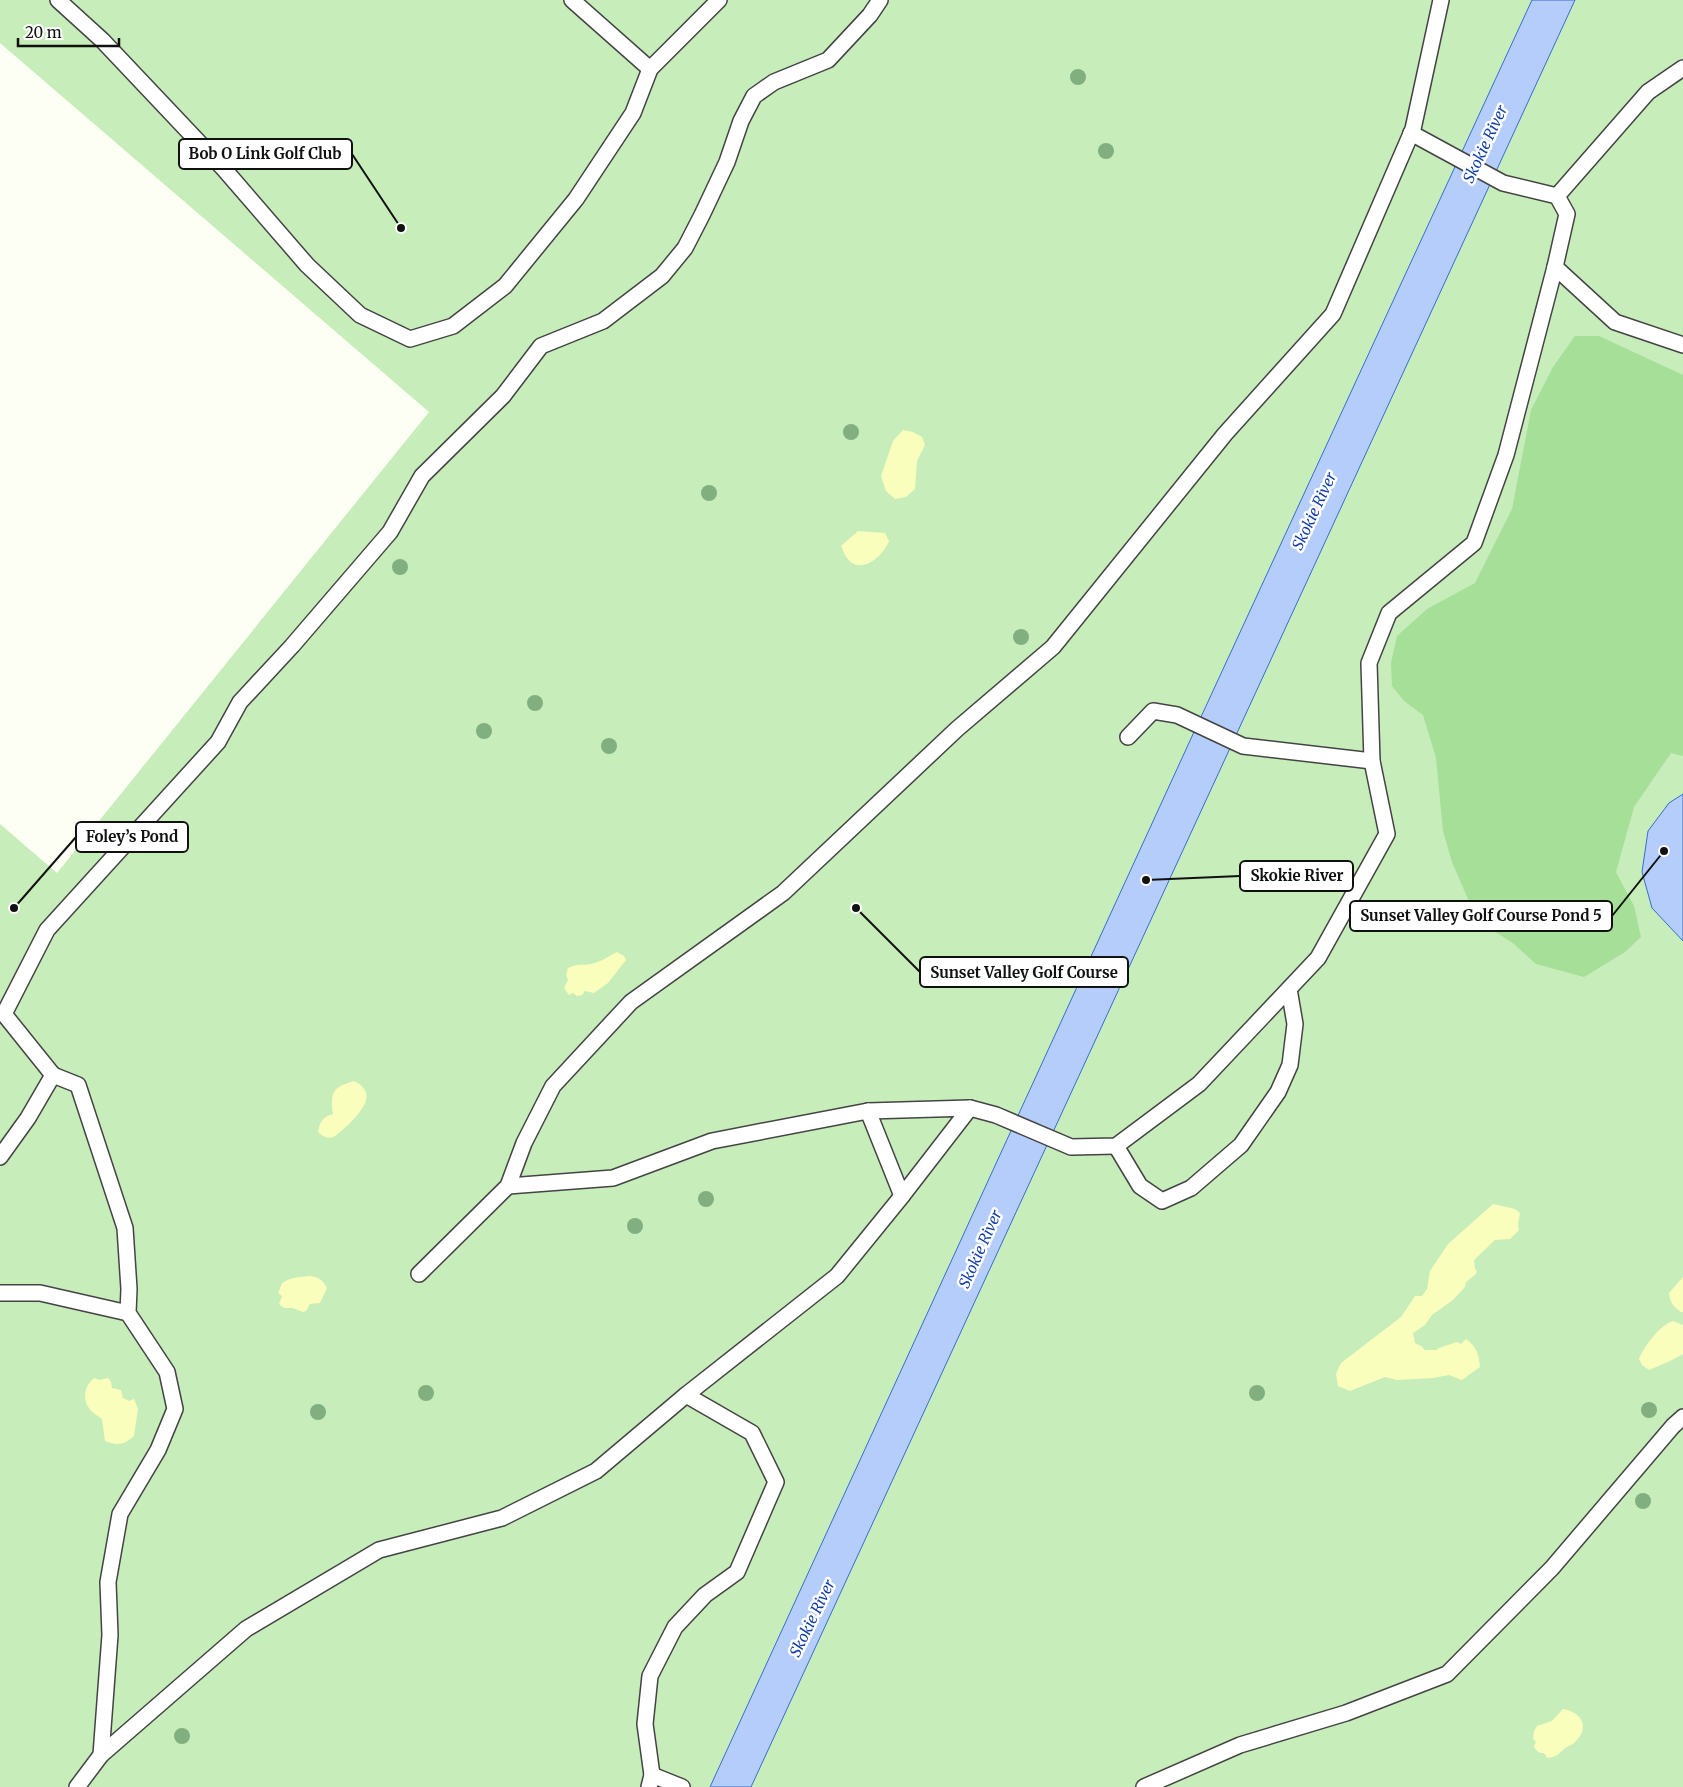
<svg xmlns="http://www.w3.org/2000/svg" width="1683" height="1787" viewBox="0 0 1683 1787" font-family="Merriweather,serif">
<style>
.green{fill:#c7edba}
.forest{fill:#a5df98}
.sand{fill:#fafebd}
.water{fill:#b5cdfa;stroke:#376bd6}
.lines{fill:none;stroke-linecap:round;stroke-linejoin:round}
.service-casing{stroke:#444;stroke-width:18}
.service{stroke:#fff;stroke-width:15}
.tree{fill:#81af80}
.labels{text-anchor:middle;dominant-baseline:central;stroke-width:5;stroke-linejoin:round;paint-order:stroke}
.water-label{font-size:15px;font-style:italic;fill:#103dac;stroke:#fff}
.leader{fill:none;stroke:#111;stroke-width:2}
.callout-dot{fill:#111;stroke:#fff;stroke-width:2}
.callout{fill:#fff;stroke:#111;stroke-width:2}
.callout-label{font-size:15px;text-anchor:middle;font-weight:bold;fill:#111}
</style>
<rect width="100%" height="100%" fill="#fefff4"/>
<!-- green -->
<path class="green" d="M 0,0 L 1683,0 L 1683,1787 L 0,1787 L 0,824 L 57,873 L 429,412 L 0,43 Z"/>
<!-- forest -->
<path class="forest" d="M 1575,336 L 1599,336 L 1683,375 L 1683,756 L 1671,753 L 1634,807 L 1616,872 L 1634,906 L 1641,937 L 1625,952 L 1584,977 L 1536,964 L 1514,944 L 1477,920 L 1452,862 L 1443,831 L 1436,758 L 1423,715 L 1404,701 L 1392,686 L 1391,663 L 1397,636 L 1427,609 L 1475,583 L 1512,509 L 1531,410 L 1553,367 Z"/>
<!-- sand -->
<g class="sand">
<path d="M 903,430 L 913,432 L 922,437 L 925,445 L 917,461 L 915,489 L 906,497 L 895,499 L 886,491 L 881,476 L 893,441 Z"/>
<path d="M 858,531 L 885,533 L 889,541 C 883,556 861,577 846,557 C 844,554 843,549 841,546 Z"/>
<path d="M 617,952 L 624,956 L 626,960 L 608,983 L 594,993 L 585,991 L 582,995 L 577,996 L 573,993 L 569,995 L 564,988 L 568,980 L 566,975 L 568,968 C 579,963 581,966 591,964 C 601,962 609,956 617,952 Z"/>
<path d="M 354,1081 C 379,1093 361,1112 348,1125 C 344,1128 338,1135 333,1137 C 327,1139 322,1136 318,1132 C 320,1122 322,1117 333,1114 C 330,1092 333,1087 354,1081 Z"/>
<path d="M 1493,1204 L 1515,1209 L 1520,1213 L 1518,1225 L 1519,1230 L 1510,1239 L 1495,1240 L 1474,1260 L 1475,1269 L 1477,1271 L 1475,1275 L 1466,1282 L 1465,1287 L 1453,1300 L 1432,1315 L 1425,1325 L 1413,1333 L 1415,1343 L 1421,1346 L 1425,1350 L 1436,1350 L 1439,1348 L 1457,1342 L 1461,1344 L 1466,1339 C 1477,1347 1479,1355 1480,1367 L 1462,1380 L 1449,1375 L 1433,1378 L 1397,1380 L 1385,1377 L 1350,1391 L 1338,1386 L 1336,1374 L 1341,1363 L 1401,1317 L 1415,1296 L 1422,1296 L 1427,1289 L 1430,1271 L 1448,1244 Z"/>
<path d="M 310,1276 C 319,1277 323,1280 327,1288 L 320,1303 L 310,1304 L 306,1311 L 303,1312 C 299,1311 296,1309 293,1308 C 286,1308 284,1309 279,1304 L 282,1296 L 278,1293 L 282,1283 C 291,1277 300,1277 310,1276 Z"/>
<path d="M 1683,1277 L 1683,1312 L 1681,1312 C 1674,1307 1670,1303 1669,1293 Z"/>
<path d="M 1673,1321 L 1683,1325 L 1683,1354 L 1670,1361 L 1649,1370 L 1642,1365 L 1639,1359 C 1644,1346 1660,1325 1673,1321 Z"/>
<path d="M 94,1378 L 99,1380 L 108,1378 L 111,1382 L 112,1388 L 121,1390 L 123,1398 L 129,1401 L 134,1399 L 138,1409 L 134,1436 C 124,1445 117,1446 105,1441 L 102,1419 C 98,1416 91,1412 89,1408 C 82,1398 85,1385 94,1378 Z"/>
<path d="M 1563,1709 C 1582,1712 1591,1728 1574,1743 C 1571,1746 1567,1746 1564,1749 C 1558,1755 1556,1757 1547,1758 L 1544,1753 L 1540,1753 L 1536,1750 L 1534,1746 L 1536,1742 L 1533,1739 L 1534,1731 L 1537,1726 L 1552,1721 Z"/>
</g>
<!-- water -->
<g class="water">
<path d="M 1532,0 L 1575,0 L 751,1787 L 710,1787 L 1188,745 Z"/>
<path d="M 1683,794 L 1683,941 L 1652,908 L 1642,872 L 1648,831 L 1669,803 Z"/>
</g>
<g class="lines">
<!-- service casing -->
<g class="service-casing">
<g id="service">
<path d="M 58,0 L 102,40 L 224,169 L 307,265 L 360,315 L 410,339 L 453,326 L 505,286 L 576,199 L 633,113 L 650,69 L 719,0"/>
<path d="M 572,0 L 650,69"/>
<path d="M 1411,133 L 1503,183 L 1557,196 L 1567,214 L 1555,267 L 1615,322 L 1683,345"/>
<path d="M 1557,196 L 1648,92 L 1683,68"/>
<path d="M 1128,737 L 1153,711 L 1177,715 L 1243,746 L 1372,761"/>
<path d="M 53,1075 L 4,1014 L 47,930 L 218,742 L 240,702 L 292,646 L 390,532 L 422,476 L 503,396 L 541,346 L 603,321 L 662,276 L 685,248 L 702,215 L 727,162 L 741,121 L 754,96 L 774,82 L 828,60 L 870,15 L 880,0"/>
<path d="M 970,1108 L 996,1115 L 1071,1147 L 1116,1146 L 1199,1084 L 1318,958 L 1387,834 L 1372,761 L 1369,663 L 1389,613 L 1474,543 L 1506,455 L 1555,267"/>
<path d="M 868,1111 L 902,1196"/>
<path d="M 1116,1146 L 1140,1186 L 1162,1201 L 1191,1188 L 1241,1145 L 1278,1092 L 1290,1065 L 1295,1024 L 1289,989"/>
<path d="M 0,1157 L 28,1118 L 53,1075 L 78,1085 L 125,1228 L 129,1289 L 128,1313 L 167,1372 L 175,1409 L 158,1450 L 120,1514 L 108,1582 L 110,1635 L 101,1755 L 77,1787"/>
<path d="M 419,1274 L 508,1186 L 524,1143 L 553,1086 L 631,1002 L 783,893 L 957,729 L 1053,647 L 1225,434 L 1333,314 L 1413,129 L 1441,0"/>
<path d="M 0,1293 L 40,1293 L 128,1313"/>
<path d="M 101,1755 L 246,1629 L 379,1550 L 502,1518 L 596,1471 L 686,1395 L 837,1276 L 902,1196 L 970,1108 L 868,1111 L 712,1141 L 613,1178 L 508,1186"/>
<path d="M 652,1775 L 682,1787"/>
<path d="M 649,1787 L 652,1775 L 645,1724 L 650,1676 L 675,1627 L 705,1595 L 737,1572 L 776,1482 L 752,1433 L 686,1395"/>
<path d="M 1144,1787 L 1240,1745 L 1346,1713 L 1447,1674 L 1552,1568 L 1673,1426 L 1683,1417"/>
</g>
</g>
<!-- service -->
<use href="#service" class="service"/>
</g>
<!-- trees -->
<g class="tree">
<circle cx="1078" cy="77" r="8"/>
<circle cx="1106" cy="151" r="8"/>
<circle cx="851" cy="432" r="8"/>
<circle cx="709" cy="493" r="8"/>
<circle cx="400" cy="567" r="8"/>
<circle cx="1021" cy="637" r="8"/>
<circle cx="535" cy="703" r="8"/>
<circle cx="484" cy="731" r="8"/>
<circle cx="609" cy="746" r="8"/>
<circle cx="706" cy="1199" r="8"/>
<circle cx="635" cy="1226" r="8"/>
<circle cx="426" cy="1393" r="8"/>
<circle cx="1257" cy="1393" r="8"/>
<circle cx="1649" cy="1410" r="8"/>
<circle cx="318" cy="1412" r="8"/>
<circle cx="1643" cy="1501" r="8"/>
<circle cx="182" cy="1736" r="8"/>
</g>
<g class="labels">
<!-- water labels -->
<g class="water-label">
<text transform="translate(1485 144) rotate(-65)">Skokie River</text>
<text transform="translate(1314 511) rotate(-65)">Skokie River</text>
<text transform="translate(980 1249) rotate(-66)">Skokie River</text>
<text transform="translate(812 1618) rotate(-64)">Skokie River</text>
</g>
</g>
<!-- callouts -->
<path class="leader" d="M401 228L352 154M14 908L76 837M1146 880L1240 876M1664 851L1612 916M856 908L920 972"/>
<g class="callout-dot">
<circle cx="401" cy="228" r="5"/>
<circle cx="14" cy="908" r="5"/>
<circle cx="1146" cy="880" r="5"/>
<circle cx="1664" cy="851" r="5"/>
<circle cx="856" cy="908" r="5"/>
</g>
<g class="callout">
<rect x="179" y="139" width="173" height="30" rx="5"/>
<rect x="76" y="822" width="112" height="30" rx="5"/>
<rect x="1240" y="861" width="113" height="30" rx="5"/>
<rect x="1350" y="901" width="262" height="30" rx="5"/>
<rect x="920" y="957" width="208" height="30" rx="5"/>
</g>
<g class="callout-label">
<text x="265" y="159">Bob O Link Golf Club</text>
<text x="132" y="842">Foley’s Pond</text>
<text x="1297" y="881">Skokie River</text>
<text x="1481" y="921">Sunset Valley Golf Course Pond 5</text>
<text x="1024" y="978">Sunset Valley Golf Course</text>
</g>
<!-- scale -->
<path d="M18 38v8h101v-8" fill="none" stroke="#111111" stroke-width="2.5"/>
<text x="25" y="38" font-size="15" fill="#111111" stroke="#ffffff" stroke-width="4" paint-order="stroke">20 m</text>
</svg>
